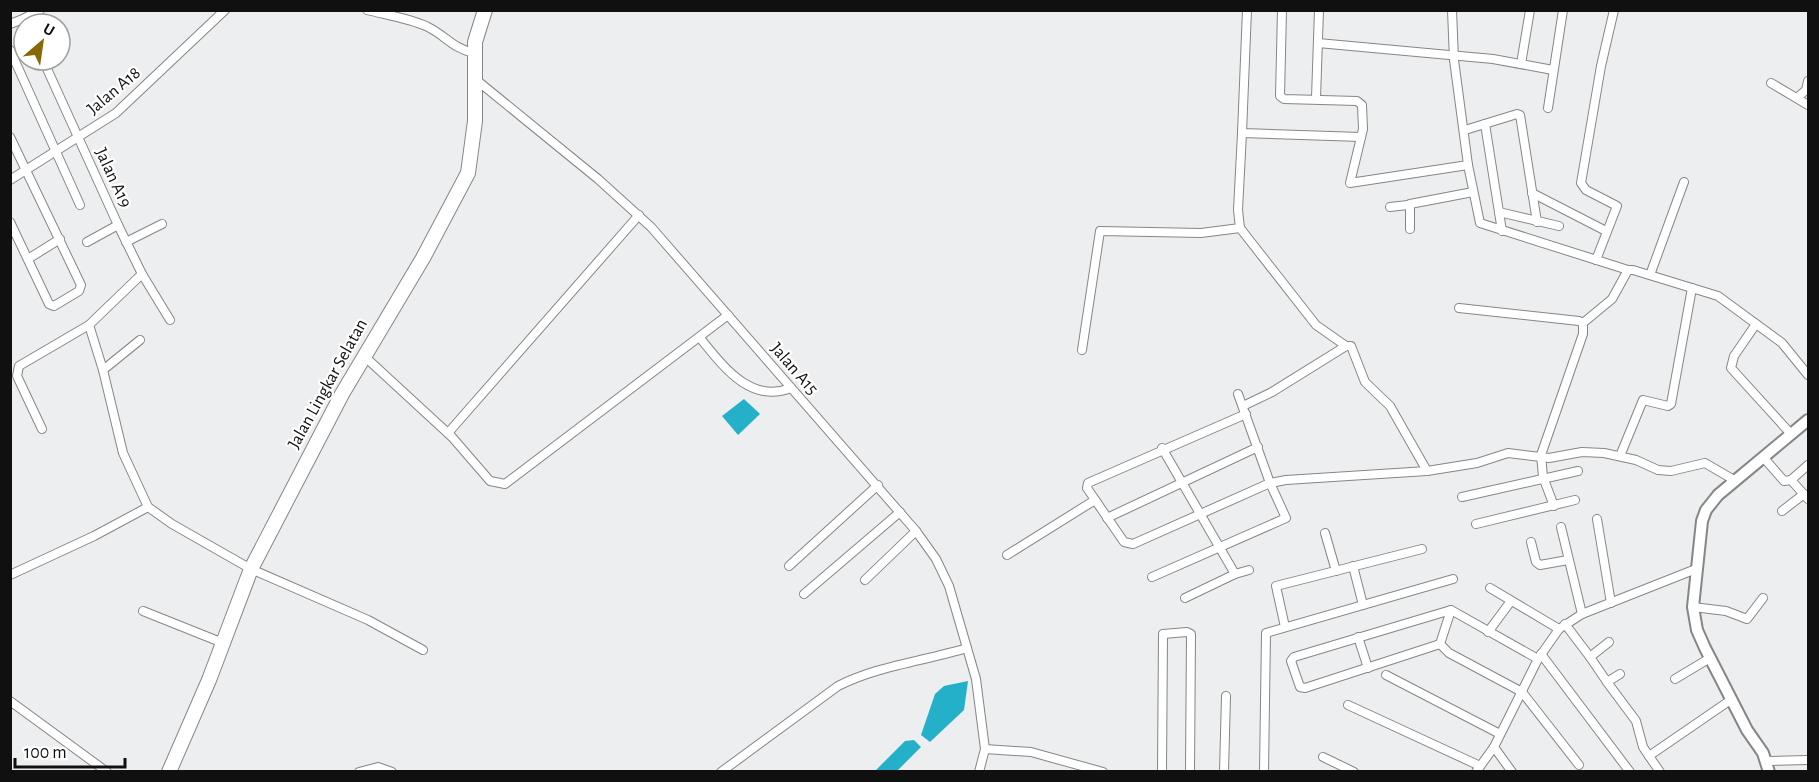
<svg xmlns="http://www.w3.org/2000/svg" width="1819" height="782" viewBox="0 0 1819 782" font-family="'Alegreya Sans',sans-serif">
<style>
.water{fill:#24b0c8}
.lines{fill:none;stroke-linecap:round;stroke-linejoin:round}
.minor-casing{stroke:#858687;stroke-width:10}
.tertiary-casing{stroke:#858687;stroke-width:14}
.trunk-casing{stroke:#858687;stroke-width:16}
.minor{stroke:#fff;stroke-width:8}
.tertiary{stroke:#fff;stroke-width:10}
.trunk{stroke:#fff;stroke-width:14}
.labels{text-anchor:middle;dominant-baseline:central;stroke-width:4.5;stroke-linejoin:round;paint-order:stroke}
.street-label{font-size:18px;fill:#101010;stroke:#fff}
</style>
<rect width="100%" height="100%" fill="#edeeef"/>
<!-- water -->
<g class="water">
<path d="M 744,399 L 760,414 L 738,435 L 722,416 Z"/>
<path d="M 968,681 L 964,710 L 930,742 L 921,735 L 935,694 L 944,686 Z"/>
<path d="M 914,740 L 921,747 L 897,771 L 875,771 L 905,741 Z"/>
</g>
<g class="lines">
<!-- minor casing -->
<g class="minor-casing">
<g id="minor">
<path d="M 367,10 C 387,15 409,18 428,27 C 446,36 452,48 474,53"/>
<path d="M 1247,10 L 1242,133 L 1361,137"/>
<path d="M 1282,10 L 1280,96 L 1284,99 L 1357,101 L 1362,105 L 1363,129 L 1350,183 L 1468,165"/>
<path d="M 1452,10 L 1454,60 L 1468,165 L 1480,223 L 1628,270"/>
<path d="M 10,24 L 23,19"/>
<path d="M 25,24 L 23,19 L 40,10"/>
<path d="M 1318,43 L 1493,59 L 1553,70"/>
<path d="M 10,50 L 80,205"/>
<path d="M 43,60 L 118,225 L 142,274 L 170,320"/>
<path d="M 1521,64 L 1530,10"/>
<path d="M 474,78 L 598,179 L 651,227 L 916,531 L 936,559 L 949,586 L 976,679 L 985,749 L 979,772"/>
<path d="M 1771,83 L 1808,105"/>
<path d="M 1798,97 L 1806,90 L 1808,81"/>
<path d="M 1316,98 L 1319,10"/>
<path d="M 1548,108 L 1563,10"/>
<path d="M 1485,124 L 1502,231"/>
<path d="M 1465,130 L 1517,114 L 1520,115 L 1537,222"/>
<path d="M 1242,133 L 1238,210 L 1240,228 L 1316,325 L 1346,346"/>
<path d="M 10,137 L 81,285 L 79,291 L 54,306 L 49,304 L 10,222"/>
<path d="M 10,180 L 116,113 L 225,10"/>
<path d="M 1532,193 L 1606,231"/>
<path d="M 1390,207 L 1408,205"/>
<path d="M 1499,212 L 1559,226"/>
<path d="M 1410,229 L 1410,204 L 1473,192"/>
<path d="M 87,242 L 118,225"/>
<path d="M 126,242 L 162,224"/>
<path d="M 28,259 L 60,239"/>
<path d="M 1596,260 L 1617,206 L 1586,190 L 1581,183 L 1601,66 L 1614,10"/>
<path d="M 1650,275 L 1684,182"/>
<path d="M 1459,308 L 1579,321 L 1583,323"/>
<path d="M 1583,323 L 1612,299 L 1628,270 L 1633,270 L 1718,296 L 1782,343 L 1808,375"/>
<path d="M 1756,324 L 1734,356 L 1731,368 L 1791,434"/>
<path d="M 89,325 L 103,370"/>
<path d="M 700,338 C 723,366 750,404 791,388"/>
<path d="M 140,340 L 103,370 L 123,453 L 148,507 L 172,524 L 251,569 L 368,620 L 423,650"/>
<path d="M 1082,350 L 1100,231 L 1201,233 L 1240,228"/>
<path d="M 363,355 L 452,437 L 490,481 L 505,484 L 728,315"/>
<path d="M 1243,406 L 1272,392 L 1346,346 L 1351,346 L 1365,382 L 1390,406 L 1427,471"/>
<path d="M 1246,414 L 1088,483 L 1087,488 L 1124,542 L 1133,544 L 1270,483 L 1286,480 L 1427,471 L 1477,463 L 1508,453 L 1549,458 L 1582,452 L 1604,453 L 1636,460 L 1658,470 L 1671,471 L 1705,463 L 1734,480"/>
<path d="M 42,429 L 17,376 L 19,366 L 89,325 L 142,274"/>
<path d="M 448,433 L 639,215"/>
<path d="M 1162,448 L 1235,574"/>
<path d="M 1620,456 L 1643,400 L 1668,406 L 1671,404 L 1692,288"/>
<path d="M 1763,457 L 1784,481 L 1791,480 L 1808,465"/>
<path d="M 1791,480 L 1808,499"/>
<path d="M 1462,497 L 1578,471"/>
<path d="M 1554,506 L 1543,477 L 1541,455 L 1583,334 L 1583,323"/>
<path d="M 1782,511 L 1804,494"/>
<path d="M 1107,518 L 1258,447"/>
<path d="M 1597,519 L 1611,603"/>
<path d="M 1476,524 L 1575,500"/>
<path d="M 1561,527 L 1582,614"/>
<path d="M 1325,533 L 1336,571"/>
<path d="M 1531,542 L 1536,562 L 1540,565 L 1568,560"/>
<path d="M 1007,555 L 1095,500"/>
<path d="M 789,566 L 878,485"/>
<path d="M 1353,566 L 1363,605"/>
<path d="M 10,575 L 94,536 L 148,507"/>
<path d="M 1152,577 L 1286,518 L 1270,483 L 1238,394"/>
<path d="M 865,580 L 916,531"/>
<path d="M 1490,588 L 1559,629"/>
<path d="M 804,594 L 900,512"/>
<path d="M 1185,598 L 1235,574 L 1249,570"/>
<path d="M 1693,607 L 1726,611 L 1747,619 L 1763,598"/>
<path d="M 143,611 L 223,643"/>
<path d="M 1565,624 L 1590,657 L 1609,642"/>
<path d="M 1285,627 L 1276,586 L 1422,549"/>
<path d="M 1488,632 L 1511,601"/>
<path d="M 1358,637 L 1368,668"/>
<path d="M 1440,644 L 1451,610"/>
<path d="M 1541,654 L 1630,772"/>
<path d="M 1590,657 L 1607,682 L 1620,674"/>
<path d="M 1538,659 L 1451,610 L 1294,657 L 1291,661 L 1300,687 L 1305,688 L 1440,644 L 1449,653 L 1522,692 L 1579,765"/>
<path d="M 1386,675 L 1500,734"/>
<path d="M 1675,679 L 1710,658"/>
<path d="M 1607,682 L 1636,721 L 1643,747 L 1649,756 L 1732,699"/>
<path d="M 10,701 L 107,772"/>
<path d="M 1348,705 L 1480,766"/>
<path d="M 1494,747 L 1512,772"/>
<path d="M 985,749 L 1031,752 L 1103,772"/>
<path d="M 1649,756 L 1660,772"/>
<path d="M 1323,757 L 1354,772"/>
<path d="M 1766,761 L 1808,760"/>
<path d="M 359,772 L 378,767 L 392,772"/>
<path d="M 721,772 L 838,686 C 877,666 924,661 967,648"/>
<path d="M 1162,772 L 1163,634 L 1187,632 L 1191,634 L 1190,772"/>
<path d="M 1224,772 L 1226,696"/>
<path d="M 1264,772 L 1266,633 L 1453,579"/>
<path d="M 1476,772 L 1494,747 L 1538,659 L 1559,629 L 1582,614 L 1696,569"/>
</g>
</g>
<!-- tertiary casing -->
<g class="tertiary-casing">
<path id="tertiary" d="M 1769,772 L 1763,753 L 1747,730 L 1705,648 L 1697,630 L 1693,607 L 1702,521 L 1706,510 L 1718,495 L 1808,420"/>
</g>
<!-- trunk casing -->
<g class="trunk-casing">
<path id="trunk" d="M 169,772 L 209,680 L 251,569 L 342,394 L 423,258 L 468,173 L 475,121 L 475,42 L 485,10"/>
</g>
<!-- minor -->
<use href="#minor" class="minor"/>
<!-- tertiary -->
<use href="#tertiary" class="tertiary"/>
<!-- trunk -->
<use href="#trunk" class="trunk"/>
</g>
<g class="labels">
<!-- street labels -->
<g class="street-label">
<text transform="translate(114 91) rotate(-40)">Jalan A18</text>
<text transform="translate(113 178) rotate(65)">Jalan A19</text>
<text transform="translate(794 369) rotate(49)">Jalan A15</text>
<text transform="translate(328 384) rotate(-61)">Jalan Lingkar Selatan</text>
</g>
</g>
<!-- border -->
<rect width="1819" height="782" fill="none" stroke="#101010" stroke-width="24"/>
<!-- north arrow -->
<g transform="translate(42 42) rotate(29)"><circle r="28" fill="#ffffff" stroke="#9f9f9f" stroke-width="1.5"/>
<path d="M0-4.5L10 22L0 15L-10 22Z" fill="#876a07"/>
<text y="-9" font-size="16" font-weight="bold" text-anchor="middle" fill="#101010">U</text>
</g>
<!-- scale -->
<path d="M15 758v9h110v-9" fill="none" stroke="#101010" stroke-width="3"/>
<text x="24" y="758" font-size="18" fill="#101010" stroke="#ffffff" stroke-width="4.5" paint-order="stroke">100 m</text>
</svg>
